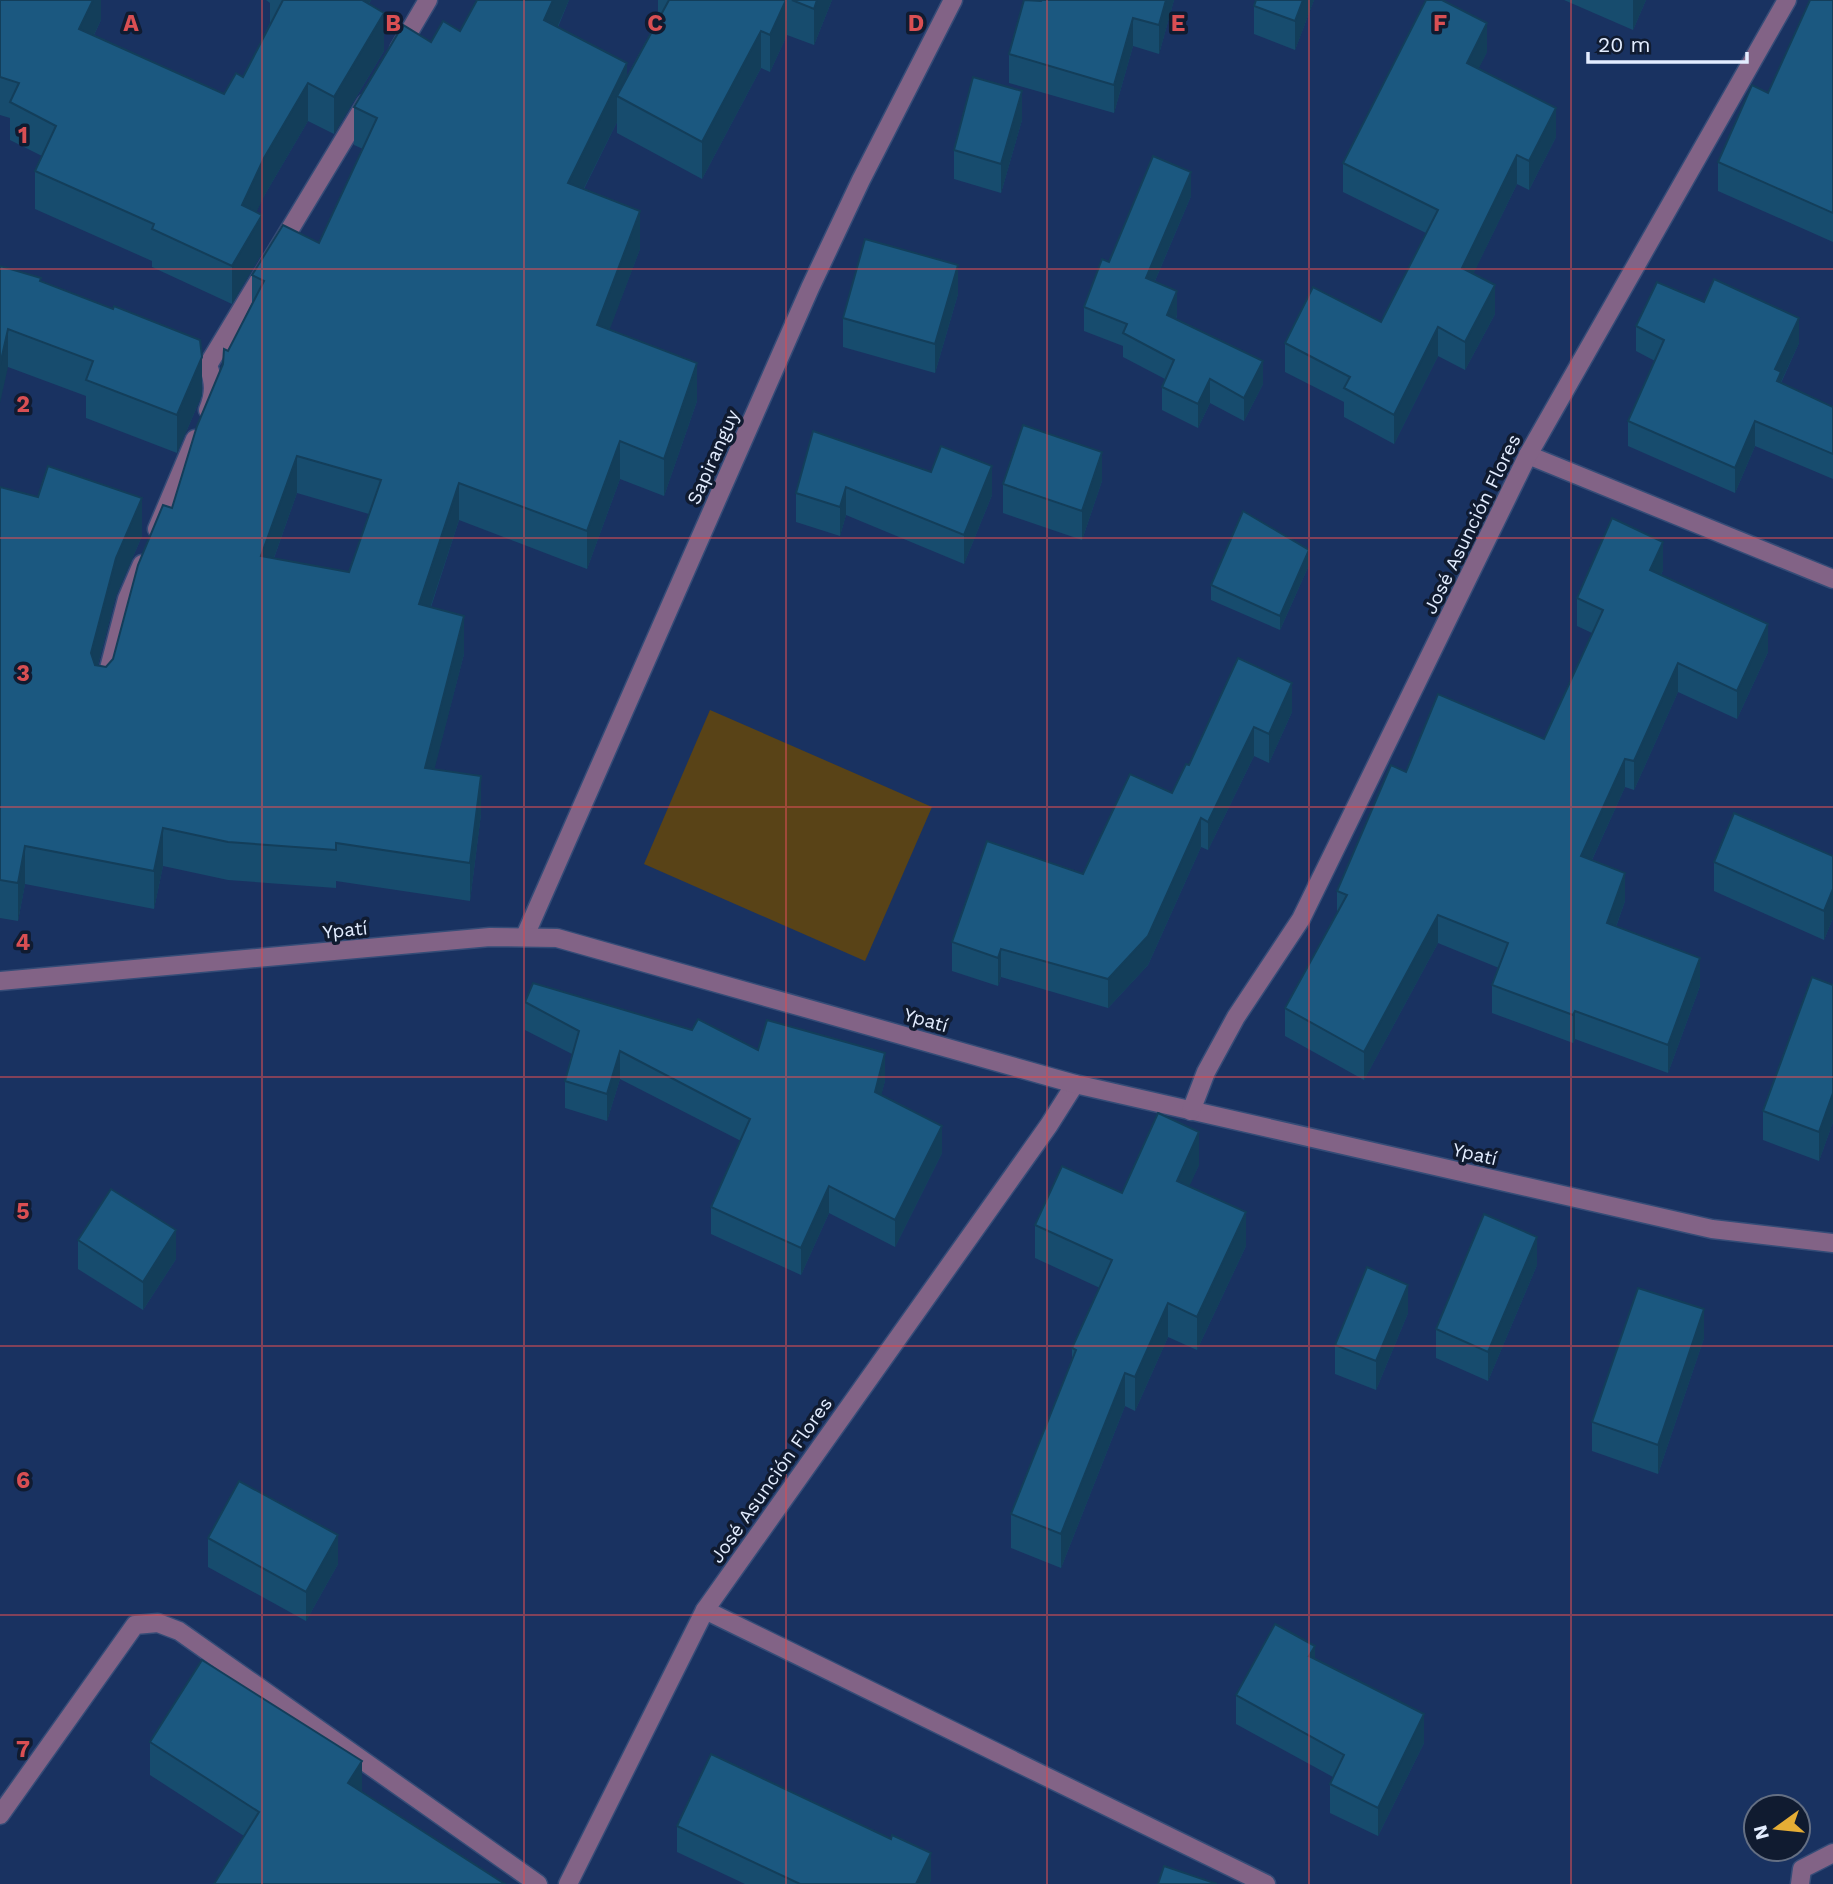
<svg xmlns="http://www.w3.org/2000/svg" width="1833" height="1884" viewBox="0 0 1833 1884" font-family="'Work Sans',sans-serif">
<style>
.green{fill:#594317}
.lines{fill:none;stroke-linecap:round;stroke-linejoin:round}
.service-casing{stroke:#354c77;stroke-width:21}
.minor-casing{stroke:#354c77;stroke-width:21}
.tertiary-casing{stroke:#354c77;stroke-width:21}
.service{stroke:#826386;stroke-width:18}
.minor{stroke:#826386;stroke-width:18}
.tertiary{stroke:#826386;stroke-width:18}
.wall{fill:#174c6e;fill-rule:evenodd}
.shaded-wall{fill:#133e5a}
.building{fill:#1b5880;stroke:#133e5a;stroke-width:2;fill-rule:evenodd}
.grid{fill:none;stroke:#d94f53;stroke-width:2;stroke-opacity:0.55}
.labels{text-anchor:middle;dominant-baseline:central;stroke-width:7;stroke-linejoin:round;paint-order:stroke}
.street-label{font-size:19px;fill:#e3edff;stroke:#101b30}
.grid-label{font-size:23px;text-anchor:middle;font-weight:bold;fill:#d94f53;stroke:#101b30;stroke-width:7;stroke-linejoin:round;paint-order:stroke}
</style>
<rect width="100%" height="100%" fill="#193261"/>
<!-- green -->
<path class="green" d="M 710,710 L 932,807 L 865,961 L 644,864 Z"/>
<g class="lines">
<!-- service casing -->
<g class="service-casing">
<g id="service">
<path d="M 399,49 L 428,0"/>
<path d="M 208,410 C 215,393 214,382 208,365 L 366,103"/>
<path d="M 157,529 L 195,439"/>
<path d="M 105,684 L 127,599 L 142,564"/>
</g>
</g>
<!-- minor casing -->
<g class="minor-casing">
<g id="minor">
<path d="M 1528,455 L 1833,579"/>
<path d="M 525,936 L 810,288 L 861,180 L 953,0"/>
<path d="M 705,1610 L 1266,1884"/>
<path d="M 0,1815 L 135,1625 L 158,1623 L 179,1631 L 538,1884"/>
<path d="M 568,1884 L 705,1610 L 1049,1125 L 1075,1084"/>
<path d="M 1800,1884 L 1802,1869 L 1833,1853"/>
</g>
</g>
<!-- tertiary casing -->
<g class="tertiary-casing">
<g id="tertiary">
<path d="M 0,981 L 490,937 L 557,938 L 1075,1084 L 1712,1229 L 1833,1243"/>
<path d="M 1191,1111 L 1206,1072 L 1236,1017 L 1301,919 L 1528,455 L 1787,0"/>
</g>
</g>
<!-- service -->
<use href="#service" class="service"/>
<!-- minor -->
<use href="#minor" class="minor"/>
<!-- tertiary -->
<use href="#tertiary" class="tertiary"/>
</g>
<!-- wall -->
<g class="wall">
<path d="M 0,0 L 101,0 L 101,20 L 94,35 L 224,94 L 243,77 L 270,23 L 270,3 L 266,0 L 371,0 L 369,4 L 384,51 L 334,134 L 308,121 L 264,196 L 256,212 L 262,253 L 232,304 L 152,267 L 152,261 L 35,209 L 35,171 L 42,156 L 10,140 L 10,118 L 0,115 Z"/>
<path d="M 569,0 L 558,27 L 627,76 L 658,19 L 658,0 L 832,0 L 814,45 L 787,35 L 770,72 L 761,68 L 702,179 L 617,133 L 617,122 L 584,189 L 640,249 L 609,330 L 697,401 L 664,496 L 620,479 L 587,569 L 459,520 L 431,607 L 464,654 L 434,769 L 481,814 L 470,901 L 336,881 L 336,888 L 228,880 L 163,866 L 154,909 L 25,884 L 18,921 L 0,918 L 0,487 L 142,536 L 116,596 L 98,665 L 106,667 L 113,659 L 172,508 L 228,351 L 252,303 L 252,275 L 319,243 L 363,149 L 354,145 L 354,107 L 431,42 L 460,31 ZM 297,493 L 369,514 L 349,572 L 274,558 Z"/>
<path d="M 1042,0 L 1174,0 L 1159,54 L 1133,46 L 1114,113 L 1009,83 L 1009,54 Z"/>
<path d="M 1256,0 L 1314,0 L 1295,50 L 1254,34 L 1254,6 Z"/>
<path d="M 1564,0 L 1646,0 L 1633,30 Z"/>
<path d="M 1833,0 L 1833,242 L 1718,191 L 1718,162 Z"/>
<path d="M 1487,52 L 1478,69 L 1556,137 L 1529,190 L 1517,184 L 1473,274 L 1495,314 L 1465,370 L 1438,356 L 1394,444 L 1344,417 L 1344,402 L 1285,372 L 1285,343 L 1381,322 L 1426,233 L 1343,192 L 1343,163 Z"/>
<path d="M 1022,120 L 1001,193 L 954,179 L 954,150 Z"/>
<path d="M 1191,196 L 1155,281 L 1177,315 L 1176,319 L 1263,384 L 1244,421 L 1210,403 L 1198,428 L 1162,410 L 1162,387 L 1165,379 L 1123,357 L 1123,346 L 1084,331 L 1084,307 L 1109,262 Z"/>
<path d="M 0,266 L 41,281 L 202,395 L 177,453 L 86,418 L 86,396 L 8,367 Z"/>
<path d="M 958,294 L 935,373 L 843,347 L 843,318 Z"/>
<path d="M 1636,326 L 1799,343 L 1781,383 L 1833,407 L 1833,479 L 1755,446 L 1735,493 L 1628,446 L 1628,421 L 1655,361 L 1636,351 Z"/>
<path d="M 813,431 L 992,495 L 964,564 L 846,515 L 840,536 L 796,522 L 796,493 Z"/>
<path d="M 1102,481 L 1082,540 L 1003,513 L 1003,484 Z"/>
<path d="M 1309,565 L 1280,630 L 1211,600 L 1211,585 Z"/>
<path d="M 1663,570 L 1661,575 L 1768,652 L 1737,719 L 1678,692 L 1634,790 L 1625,787 L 1592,860 L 1625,901 L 1616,927 L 1700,986 L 1668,1073 L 1575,1039 L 1573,1043 L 1492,1013 L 1492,985 L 1499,968 L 1438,943 L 1364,1080 L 1285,1036 L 1285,1008 L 1337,912 L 1337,891 L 1406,772 L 1544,739 L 1592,633 L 1577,626 L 1577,598 Z"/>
<path d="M 1238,658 L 1292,712 L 1269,763 L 1254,756 L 1208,850 L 1201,847 L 1148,965 L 1108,1008 L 1001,977 L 998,986 L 952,971 L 952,942 L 1083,874 L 1172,793 L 1189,765 Z"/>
<path d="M 1833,856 L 1833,918 L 1824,940 L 1714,891 L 1714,862 Z"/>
<path d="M 1833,985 L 1833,1122 L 1819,1161 L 1763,1140 L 1763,1111 Z"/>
<path d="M 525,1002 L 758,1050 L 885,1081 L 881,1095 L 942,1153 L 895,1247 L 829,1213 L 801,1275 L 711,1234 L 711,1207 L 741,1141 L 620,1079 L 607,1121 L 565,1108 L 565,1081 L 572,1054 L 525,1030 Z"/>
<path d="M 1199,1165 L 1189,1186 L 1246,1246 L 1197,1350 L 1168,1337 L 1135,1411 L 1125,1406 L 1061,1568 L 1011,1548 L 1011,1514 L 1072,1361 L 1072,1348 L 1100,1288 L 1035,1258 L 1035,1225 Z"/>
<path d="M 78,1240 L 176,1259 L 143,1310 L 78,1269 Z"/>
<path d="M 1537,1265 L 1488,1381 L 1436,1358 L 1436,1329 Z"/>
<path d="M 1408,1313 L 1376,1390 L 1335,1374 L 1335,1345 Z"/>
<path d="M 1704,1338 L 1658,1474 L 1592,1451 L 1592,1422 Z"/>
<path d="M 208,1538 L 338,1564 L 306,1621 L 208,1567 Z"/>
<path d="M 1315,1659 L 1424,1743 L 1378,1836 L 1330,1813 L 1330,1784 L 1333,1777 L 1236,1724 L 1236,1695 Z"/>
<path d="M 150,1742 L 362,1792 L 244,1836 L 150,1775 Z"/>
<path d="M 677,1826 L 931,1880 L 929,1884 L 745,1884 L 677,1852 Z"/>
</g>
<!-- shaded-wall -->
<g class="shaded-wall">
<path d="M 93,0 L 101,0 L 101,20 L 79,66 L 79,29 Z"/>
<path d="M 352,0 L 371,0 L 352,32 Z"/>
<path d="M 553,0 L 569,0 L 544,58 L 544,20 Z"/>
<path d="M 786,0 L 787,35 L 770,72 L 770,35 Z"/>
<path d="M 817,0 L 832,0 L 814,45 L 814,9 Z"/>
<path d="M 1166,0 L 1174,0 L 1159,54 L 1159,25 Z"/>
<path d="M 1303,0 L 1314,0 L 1295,50 L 1295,21 Z"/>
<path d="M 1633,0 L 1646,0 L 1633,30 Z"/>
<path d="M 384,13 L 384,51 L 334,134 L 334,97 Z"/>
<path d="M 1133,18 L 1133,46 L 1114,113 L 1114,85 Z"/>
<path d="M 1487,23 L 1487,52 L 1467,92 L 1467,63 Z"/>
<path d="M 761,31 L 761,68 L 702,179 L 702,142 Z"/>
<path d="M 627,63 L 627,101 L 617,96 L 617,122 L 568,220 L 568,183 Z"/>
<path d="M 308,83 L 308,121 L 264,196 L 242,243 L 242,205 L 264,158 Z"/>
<path d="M 1022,91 L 1022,120 L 1001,193 L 1001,164 Z"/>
<path d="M 1556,108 L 1556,137 L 1529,190 L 1529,161 Z"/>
<path d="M 1517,155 L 1517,184 L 1462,297 L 1462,268 Z"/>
<path d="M 1191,172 L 1191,196 L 1146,302 L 1146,278 Z"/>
<path d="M 640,211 L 640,249 L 597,363 L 597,325 Z"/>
<path d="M 262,215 L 262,253 L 232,304 L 232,266 Z"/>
<path d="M 958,265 L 958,294 L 935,373 L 935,344 Z"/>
<path d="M 1495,285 L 1495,314 L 1465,370 L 1465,342 Z"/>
<path d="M 1177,291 L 1177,315 L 1167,338 L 1167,315 Z"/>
<path d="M 1799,318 L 1799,343 L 1781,382 L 1781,397 L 1775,369 Z"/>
<path d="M 1438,327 L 1438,356 L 1394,444 L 1394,415 Z"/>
<path d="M 8,329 L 8,367 L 0,403 L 0,365 Z"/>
<path d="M 202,357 L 202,395 L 177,453 L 177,415 Z"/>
<path d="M 1263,361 L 1263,384 L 1244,421 L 1244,398 Z"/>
<path d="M 697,363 L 697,401 L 664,496 L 664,459 Z"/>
<path d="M 1210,379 L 1210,403 L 1198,428 L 1198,404 Z"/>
<path d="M 1755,421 L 1755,446 L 1735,493 L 1735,468 Z"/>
<path d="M 620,441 L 620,479 L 587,569 L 587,531 Z"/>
<path d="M 1102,452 L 1102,481 L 1082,540 L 1082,511 Z"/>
<path d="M 297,456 L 297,493 L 261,594 L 261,556 Z"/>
<path d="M 992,466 L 992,495 L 964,564 L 964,535 Z"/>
<path d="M 459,483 L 459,520 L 419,642 L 419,604 Z"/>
<path d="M 846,487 L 846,515 L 840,536 L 840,507 Z"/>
<path d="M 142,498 L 142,536 L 116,596 L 91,691 L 91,653 L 116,558 Z"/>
<path d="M 1663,542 L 1663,570 L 1650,599 L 1650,570 Z"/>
<path d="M 1309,550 L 1309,565 L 1280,630 L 1280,616 Z"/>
<path d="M 464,616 L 464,654 L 425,806 L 425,768 Z"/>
<path d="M 1768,624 L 1768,652 L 1737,719 L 1737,691 Z"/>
<path d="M 1678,663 L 1678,692 L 1634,790 L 1634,761 Z"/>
<path d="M 1292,683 L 1292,712 L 1269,763 L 1269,734 Z"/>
<path d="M 1254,727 L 1254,756 L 1208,850 L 1208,822 Z"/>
<path d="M 1625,759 L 1625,787 L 1581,884 L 1581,856 Z"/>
<path d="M 481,776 L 481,814 L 470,901 L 470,863 Z"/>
<path d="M 1201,818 L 1201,847 L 1148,965 L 1108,1008 L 1108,979 Z"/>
<path d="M 163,828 L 163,866 L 154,909 L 154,871 Z"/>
<path d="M 25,846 L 25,884 L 18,921 L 18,883 Z"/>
<path d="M 1625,873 L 1625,901 L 1607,952 L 1607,923 Z"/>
<path d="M 1833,889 L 1833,918 L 1824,940 L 1824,911 Z"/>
<path d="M 1438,915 L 1438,943 L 1364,1080 L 1364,1052 Z"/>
<path d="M 1001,949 L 1001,977 L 998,986 L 998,958 Z"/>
<path d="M 1700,958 L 1700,986 L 1668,1073 L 1668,1045 Z"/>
<path d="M 1575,1011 L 1575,1039 L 1573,1043 L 1573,1015 Z"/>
<path d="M 620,1051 L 620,1079 L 607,1121 L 607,1094 Z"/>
<path d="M 885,1053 L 885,1081 L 875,1119 L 875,1092 Z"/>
<path d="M 1833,1093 L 1833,1122 L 1819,1161 L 1819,1132 Z"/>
<path d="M 942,1126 L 942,1153 L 895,1247 L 895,1220 Z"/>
<path d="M 1199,1132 L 1199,1165 L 1177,1214 L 1177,1181 Z"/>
<path d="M 829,1186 L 829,1213 L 801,1275 L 801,1248 Z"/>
<path d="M 1246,1212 L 1246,1246 L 1197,1350 L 1197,1317 Z"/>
<path d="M 176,1230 L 176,1259 L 143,1310 L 143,1282 Z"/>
<path d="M 1537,1237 L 1537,1265 L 1488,1381 L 1488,1352 Z"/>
<path d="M 1408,1285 L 1408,1313 L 1376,1390 L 1376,1361 Z"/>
<path d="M 1168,1303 L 1168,1337 L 1135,1411 L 1135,1377 Z"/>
<path d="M 1704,1309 L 1704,1338 L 1658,1474 L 1658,1445 Z"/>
<path d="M 1125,1373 L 1125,1406 L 1061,1568 L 1061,1534 Z"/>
<path d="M 338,1535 L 338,1564 L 306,1621 L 306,1592 Z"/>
<path d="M 1315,1646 L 1315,1675 L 1309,1656 Z"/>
<path d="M 1424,1714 L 1424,1743 L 1378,1836 L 1378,1808 Z"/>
<path d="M 362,1761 L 362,1794 L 348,1783 Z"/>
<path d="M 931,1853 L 931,1880 L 929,1884 L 916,1884 Z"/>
</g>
<!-- building -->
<g class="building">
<path d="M 0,0 L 93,0 L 79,29 L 224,94 L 236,73 L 243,77 L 283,0 L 362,0 L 384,13 L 334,97 L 308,83 L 264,158 L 242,205 L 262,215 L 232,266 L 152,229 L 154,224 L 35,171 L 56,126 L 10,102 L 19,83 L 0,77 Z"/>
<path d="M 477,0 L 553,0 L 544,20 L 627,63 L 568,183 L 640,211 L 597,325 L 697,363 L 664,459 L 620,441 L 587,531 L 459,483 L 419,604 L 464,616 L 425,768 L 481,776 L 470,863 L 336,843 L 336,850 L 228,842 L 163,828 L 154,871 L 25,846 L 18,883 L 0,880 L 0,487 L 38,497 L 48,466 L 142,498 L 116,558 L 91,653 L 95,665 L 106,667 L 113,659 L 138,565 L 163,505 L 172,508 L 197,426 L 223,364 L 224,349 L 228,351 L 264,281 L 252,275 L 283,225 L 319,243 L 377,118 L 354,107 L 403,25 L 431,42 L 443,21 L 460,31 ZM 297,456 L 381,480 L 349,572 L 261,556 Z"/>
<path d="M 669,0 L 786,0 L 770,35 L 761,31 L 702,142 L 617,96 Z"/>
<path d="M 792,0 L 817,0 L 814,9 Z"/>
<path d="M 1024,0 L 1041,1 L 1042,0 L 1166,0 L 1159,25 L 1133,18 L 1114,85 L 1009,54 Z"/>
<path d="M 1256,0 L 1303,0 L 1295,21 L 1254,6 Z"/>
<path d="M 1426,0 L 1442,0 L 1487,23 L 1467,63 L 1556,108 L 1529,161 L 1517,155 L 1462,268 L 1495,285 L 1465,342 L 1438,327 L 1394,415 L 1344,388 L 1350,377 L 1285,343 L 1313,287 L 1381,322 L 1438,210 L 1343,163 Z"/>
<path d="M 1810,0 L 1833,0 L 1833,213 L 1718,162 L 1752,85 L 1768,93 Z"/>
<path d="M 973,77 L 1022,91 L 1001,164 L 954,150 Z"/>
<path d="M 1153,156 L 1191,172 L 1146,278 L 1177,291 L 1167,315 L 1263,361 L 1244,398 L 1210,379 L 1198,404 L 1162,387 L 1174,360 L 1123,333 L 1127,324 L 1084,307 L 1102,259 L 1109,262 Z"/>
<path d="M 865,239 L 958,265 L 935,344 L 843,318 Z"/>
<path d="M 0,266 L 41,278 L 40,281 L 113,309 L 114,306 L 200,340 L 202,357 L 177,415 L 86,380 L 93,361 L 8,329 L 0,365 Z"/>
<path d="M 1714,279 L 1799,318 L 1775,369 L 1781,372 L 1777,381 L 1833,407 L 1833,454 L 1755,421 L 1735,468 L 1628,421 L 1664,340 L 1636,326 L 1657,282 L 1704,302 Z"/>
<path d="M 1023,425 L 1102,452 L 1082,511 L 1003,484 Z"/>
<path d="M 813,431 L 931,472 L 941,446 L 992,466 L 964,535 L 846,487 L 840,507 L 796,493 Z"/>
<path d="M 1243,511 L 1309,550 L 1280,616 L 1211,585 Z"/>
<path d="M 1612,518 L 1663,542 L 1650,570 L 1768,624 L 1737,691 L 1678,663 L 1634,761 L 1625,759 L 1581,856 L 1625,873 L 1607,923 L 1700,958 L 1668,1045 L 1575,1011 L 1573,1015 L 1492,985 L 1508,943 L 1438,915 L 1364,1052 L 1285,1008 L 1347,895 L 1337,891 L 1391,765 L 1406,772 L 1438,694 L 1544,739 L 1603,610 L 1577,598 Z"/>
<path d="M 1238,658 L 1292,683 L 1269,734 L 1254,727 L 1208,822 L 1201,818 L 1148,936 L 1108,979 L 1001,949 L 998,958 L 952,942 L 987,841 L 1083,874 L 1130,774 L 1172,793 L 1186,764 L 1189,765 Z"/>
<path d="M 1734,813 L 1833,856 L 1833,889 L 1824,911 L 1714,862 Z"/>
<path d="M 1812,977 L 1833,985 L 1833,1093 L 1819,1132 L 1763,1111 Z"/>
<path d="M 533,983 L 692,1030 L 698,1019 L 758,1050 L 767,1020 L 885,1053 L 875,1092 L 942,1126 L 895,1220 L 829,1186 L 801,1248 L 711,1207 L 750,1119 L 620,1051 L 607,1094 L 565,1081 L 579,1031 L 525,1002 Z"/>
<path d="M 1158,1113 L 1199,1132 L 1177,1181 L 1246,1212 L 1197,1317 L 1168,1303 L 1135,1377 L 1125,1373 L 1061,1534 L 1011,1514 L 1076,1350 L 1072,1348 L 1112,1260 L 1035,1225 L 1062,1166 L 1122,1193 Z"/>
<path d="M 111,1189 L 176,1230 L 143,1282 L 78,1240 Z"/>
<path d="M 1484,1214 L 1537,1237 L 1488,1352 L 1436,1329 Z"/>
<path d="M 1367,1267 L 1408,1285 L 1376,1361 L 1335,1345 Z"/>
<path d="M 1638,1288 L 1704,1309 L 1658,1445 L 1592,1422 Z"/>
<path d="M 239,1481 L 338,1535 L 306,1592 L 208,1538 Z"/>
<path d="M 1275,1624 L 1315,1646 L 1309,1656 L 1424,1714 L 1378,1808 L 1330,1784 L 1344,1755 L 1236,1695 Z"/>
<path d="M 202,1660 L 362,1761 L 348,1783 L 505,1884 L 214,1884 L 259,1812 L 150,1742 Z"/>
<path d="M 711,1754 L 891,1839 L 892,1835 L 931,1853 L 916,1884 L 800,1884 L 677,1826 Z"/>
<path d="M 1164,1866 L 1217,1884 L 1158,1884 Z"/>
</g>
<!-- grid -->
<path class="grid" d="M 262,0 L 262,1884M 524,0 L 524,1884M 786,0 L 786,1884M 1047,0 L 1047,1884M 1309,0 L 1309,1884M 1571,0 L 1571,1884M 0,269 L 1833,269M 0,538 L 1833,538M 0,807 L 1833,807M 0,1077 L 1833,1077M 0,1346 L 1833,1346M 0,1615 L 1833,1615"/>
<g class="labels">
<!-- street labels -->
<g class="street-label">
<text transform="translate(713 457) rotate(-66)">Sapiranguy</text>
<text transform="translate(1472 524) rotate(-64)">José Asunción Flores</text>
<text transform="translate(345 930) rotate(-6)">Ypatí</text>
<text transform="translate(926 1020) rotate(16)">Ypatí</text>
<text transform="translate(1475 1154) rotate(13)">Ypatí</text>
<text transform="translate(771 1480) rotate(-55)">José Asunción Flores</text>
</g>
</g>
<g class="grid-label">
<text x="131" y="31">A</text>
<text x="393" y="31">B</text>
<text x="655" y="31">C</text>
<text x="916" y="31">D</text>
<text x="1178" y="31">E</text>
<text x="1440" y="31">F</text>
<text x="23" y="143">1</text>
<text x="23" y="412">2</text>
<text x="23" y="681">3</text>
<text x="23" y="950">4</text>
<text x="23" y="1219">5</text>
<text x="23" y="1488">6</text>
<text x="23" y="1757">7</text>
</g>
<!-- north arrow -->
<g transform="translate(1777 1828) rotate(255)"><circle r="33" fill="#101b30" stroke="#646f83" stroke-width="2"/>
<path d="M0-5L12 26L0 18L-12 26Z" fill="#e5ad35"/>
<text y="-10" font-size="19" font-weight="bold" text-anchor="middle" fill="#e3edff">N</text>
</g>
<!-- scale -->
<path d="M1588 52v10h159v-10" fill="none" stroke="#e3edff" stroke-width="3.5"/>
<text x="1598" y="52" font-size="21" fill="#e3edff" stroke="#101b30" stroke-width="5" paint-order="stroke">20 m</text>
</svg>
